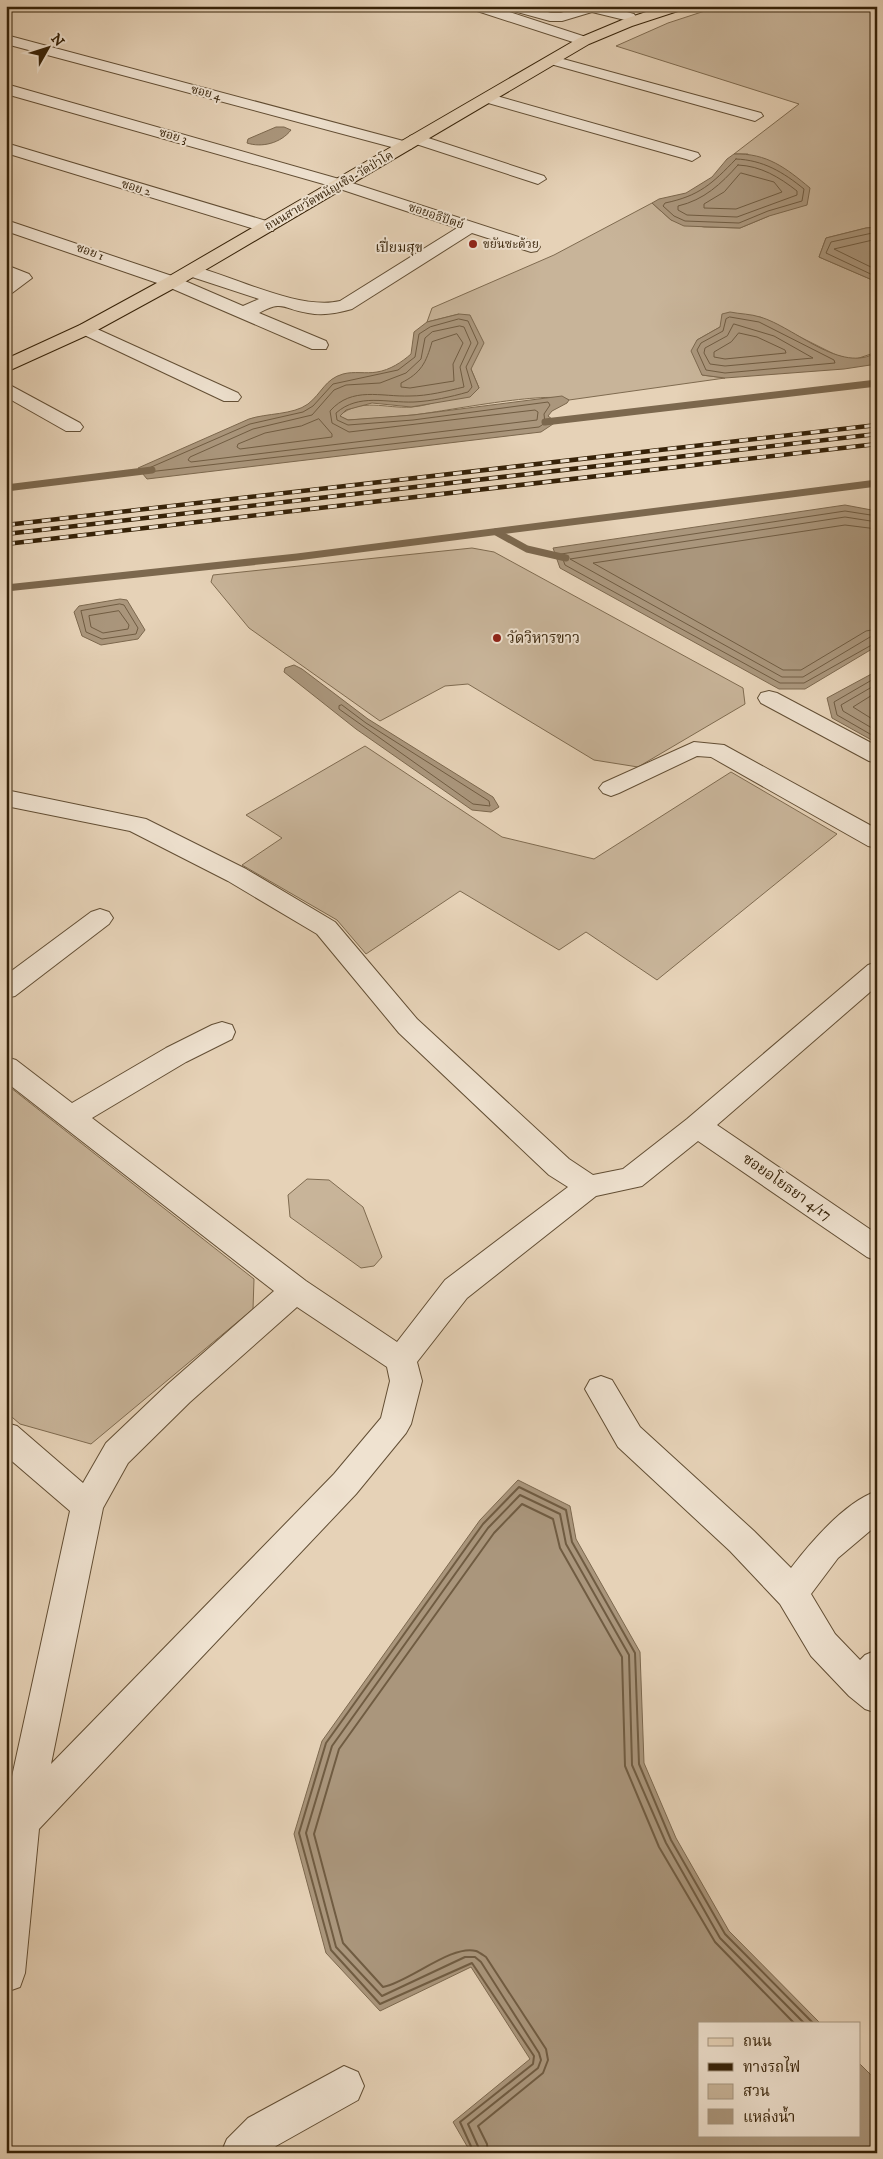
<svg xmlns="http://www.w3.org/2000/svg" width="883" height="2159" viewBox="0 0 883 2159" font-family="'IM FELL DW Pica','Noto Serif Thai',serif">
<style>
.green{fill:#c8b499;stroke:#7f6b50}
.water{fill:#aa967c;stroke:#7c684e}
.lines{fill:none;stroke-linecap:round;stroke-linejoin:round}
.shore-far1{stroke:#705c42;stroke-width:1}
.shore{stroke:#705c42;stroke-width:2}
.stream{stroke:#7c684e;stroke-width:7}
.minor-casing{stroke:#624e34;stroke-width:2}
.major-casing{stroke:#362208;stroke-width:2}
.minor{fill:#efe2d0;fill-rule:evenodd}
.major{fill:#e6d2b7;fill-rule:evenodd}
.rail-casing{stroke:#362208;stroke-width:4.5}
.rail{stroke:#efe2d0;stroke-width:3;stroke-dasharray:9;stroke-linecap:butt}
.poi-dot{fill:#8f2418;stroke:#efe2d0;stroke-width:2}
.labels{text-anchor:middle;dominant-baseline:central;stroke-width:4;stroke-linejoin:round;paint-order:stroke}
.far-street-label{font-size:12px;fill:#362208;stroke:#efe2d0}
.far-poi-label{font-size:12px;fill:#362208;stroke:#efe2d0;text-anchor:start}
.far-neighbourhood-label{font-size:14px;fill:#362208;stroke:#efe2d0}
.poi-label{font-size:15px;fill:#362208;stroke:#efe2d0;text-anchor:start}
.street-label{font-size:15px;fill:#362208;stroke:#efe2d0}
</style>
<rect width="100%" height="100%" fill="#e6d2b7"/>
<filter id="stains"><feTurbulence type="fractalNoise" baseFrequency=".004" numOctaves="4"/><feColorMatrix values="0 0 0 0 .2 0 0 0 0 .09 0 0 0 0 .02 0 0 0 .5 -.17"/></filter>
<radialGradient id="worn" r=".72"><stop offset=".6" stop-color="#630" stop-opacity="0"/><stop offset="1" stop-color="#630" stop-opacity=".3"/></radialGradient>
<!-- green -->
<g class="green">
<path d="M 720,6 L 877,6 L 877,227 L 866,228 L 826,238 L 819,257 L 877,282 L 877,352 L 853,360 L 836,355 L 760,317 L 720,327 L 697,340 L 702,375 L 725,378 L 569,400 C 549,390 442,412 413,415 C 391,417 369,419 348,420 L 339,416 C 361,397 386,409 411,407 C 431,406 458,394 479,388 L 471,369 L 459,314 L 427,322 L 432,308 L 554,255 L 652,203 L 671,220 L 704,227 L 740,228 L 769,216 L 748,154 L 734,154 L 799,104 L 616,46 L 668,23 Z"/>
<path d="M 472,548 L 494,552 L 743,688 L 745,704 L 638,767 L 594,760 L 468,684 L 445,686 L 380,721 L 249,628 L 211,582 L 213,575 Z"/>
<path d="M 365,746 L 502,837 L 594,859 L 731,772 L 837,834 L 657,980 L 586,932 L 559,950 L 460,891 L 366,954 L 337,920 L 242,865 L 282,838 L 246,815 Z"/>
<path d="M 6,1084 L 254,1279 L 253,1309 L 91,1444 L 20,1424 L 6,1412 Z"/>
<path d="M 307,1179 L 329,1180 L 363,1207 L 382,1257 L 374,1266 L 361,1268 L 290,1217 L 288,1195 Z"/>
</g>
<!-- water -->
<g class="water">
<path d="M 276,127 L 284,127 L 291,130 C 281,143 262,148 247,143 L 248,139 Z"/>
<path d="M 734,154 C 767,153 786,168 810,188 L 807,205 L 769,216 L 740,228 L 684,226 L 671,220 L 652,203 L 659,199 L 686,193 L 712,177 L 727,159 Z"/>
<path d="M 877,227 L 877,282 L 819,257 L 826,238 L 866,228 Z"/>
<path d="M 730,312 C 740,314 751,314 760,317 C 795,327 841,375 877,352 L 877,364 L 844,369 L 725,378 L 702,375 L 691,351 L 697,340 L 720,327 L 722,314 Z"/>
<path d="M 459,314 L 470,315 L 484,343 L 471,369 L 479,388 L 470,397 L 411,407 L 372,403 L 346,410 L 340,416 L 348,420 L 413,415 L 562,396 L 569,400 L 567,403 L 552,411 L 548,416 L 556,422 L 541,432 L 147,479 L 138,468 L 249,419 C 267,413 293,415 308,404 C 322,393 325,379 343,374 C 354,371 366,374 377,372 C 390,370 402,362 411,354 L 414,332 L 427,322 Z"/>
<path d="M 845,505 L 877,511 L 877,646 L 805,689 L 779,689 L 560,568 L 553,548 Z"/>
<path d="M 120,599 L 127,600 L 145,630 L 138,639 L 101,645 L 82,636 L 74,612 L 79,606 Z"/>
<path d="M 294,665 L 302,669 L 368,719 L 493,797 L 499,807 L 491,812 L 472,810 L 356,729 L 284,672 L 285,668 Z"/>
<path d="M 877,671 L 877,743 L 832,718 L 827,698 Z"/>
<path d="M 518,1480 L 570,1506 L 576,1539 L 640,1652 L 644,1763 L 676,1838 L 729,1931 L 820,2023 L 699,2023 L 699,2135 L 859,2135 L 859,2063 L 877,2081 L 877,2153 L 471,2153 L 453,2122 L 530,2059 L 471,1967 L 380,2011 L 326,1953 L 294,1834 L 322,1741 L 480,1520 Z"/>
</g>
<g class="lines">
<!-- shore-far1 -->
<g class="shore-far1">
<path d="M 736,159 C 763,160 783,172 804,189 L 802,201 L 768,211 L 739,223 L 685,221 L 674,216 L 663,206 L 665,203 C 699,196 712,184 736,159 Z"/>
<path d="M 738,165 C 761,166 779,177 797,191 L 797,195 L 737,217 L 687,215 L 678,210 L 678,206 C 704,200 721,184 738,165 Z"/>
<path d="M 741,173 L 774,182 L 782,192 L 736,209 L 704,208 L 704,204 L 724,192 Z"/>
<path d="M 877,232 L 831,242 L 826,253 L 877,277"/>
<path d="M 877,239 L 834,249 L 877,270"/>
<path d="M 730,317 L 759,322 L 834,360 L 835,363 L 725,373 L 706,370 L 697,350 L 701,343 L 723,331 L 726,319 Z"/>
<path d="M 459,319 L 468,321 L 478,343 L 466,367 L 472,387 L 468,392 C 450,397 433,401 414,402 C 386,403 359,393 336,413 L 337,420 L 348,425 L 413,420 L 548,402 L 550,405 L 544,414 L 545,423 L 539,427 L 148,472 L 149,468 L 250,424 L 303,412 L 313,406 L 333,384 L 398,370 L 415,357 L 419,334 L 430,327 Z"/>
<path d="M 734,324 L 774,336 L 813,358 L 725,366 L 710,364 L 704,353 L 705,348 L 727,336 Z"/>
<path d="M 460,326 L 464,327 L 471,343 L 460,367 L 464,387 C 447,391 428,396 410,396 C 381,397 352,386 330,411 L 332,423 L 349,432 L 535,410 L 538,412 L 537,420 L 191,462 L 188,460 L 190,457 L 253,429 L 312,415 L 334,390 L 346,385 L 380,383 L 406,373 L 421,359 L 425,338 L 432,332 Z"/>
<path d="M 739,333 L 757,337 L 785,350 L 786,353 L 725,359 L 714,357 L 714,352 L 731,342 Z"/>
<path d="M 457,334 L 463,343 L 453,364 L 454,381 L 410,388 L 401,387 L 401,383 C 421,373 426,363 432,342 Z"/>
<path d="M 319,419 L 332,434 L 332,437 L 240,449 L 237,447 L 238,444 L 265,433 L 301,426 Z"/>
<path d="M 877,516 L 845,511 L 561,554 L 565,565 L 780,683 L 804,683 L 877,642"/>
<path d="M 877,522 L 845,517 L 570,559 L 782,677 L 803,677 L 870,637 L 877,636"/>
<path d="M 877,529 L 845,525 L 593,563 L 783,670 L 801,670 L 866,631 L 877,629"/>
<path d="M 120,604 L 124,605 L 138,628 L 136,634 L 102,639 L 86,632 L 81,611 Z"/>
<path d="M 119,611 L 129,625 L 128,629 L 103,633 L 91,627 L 89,616 Z"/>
<path d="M 877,677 L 834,702 L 837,715 L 877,738"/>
<path d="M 877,684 L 841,705 L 843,711 L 877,731"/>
<path d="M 877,692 L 853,707 L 877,722"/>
<path d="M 342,705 L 366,723 L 489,801 L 490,806 L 473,804 L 339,709 L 339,706 Z"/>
</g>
<!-- shore -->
<g class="shore">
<path d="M 474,2153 L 460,2122 L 533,2064 L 534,2056 L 472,1963 L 380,2004 L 331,1950 L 299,1833 L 326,1743 L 483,1524 L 519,1487 L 566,1510 L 572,1542 L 635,1653 L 639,1764 L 671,1840 L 725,1934 L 813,2023"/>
<path d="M 481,2153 L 468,2124 L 538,2068 L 541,2060 L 539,2053 L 481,1962 L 475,1957 L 465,1957 L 382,1996 L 336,1947 L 306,1833 L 332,1746 L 488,1528 L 520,1495 L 560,1514 L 566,1544 L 629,1655 L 632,1765 L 666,1843 L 720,1938 L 804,2023"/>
<path d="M 488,2153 L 487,2144 L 478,2126 L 543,2073 L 548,2060 L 546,2049 L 486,1957 C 483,1955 479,1952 476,1951 C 452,1944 409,1982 383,1987 L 343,1943 L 314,1834 L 339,1749 L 494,1533 L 522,1504 L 553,1519 L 560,1548 L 622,1657 L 625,1766 L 659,1847 L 715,1942 L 794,2023"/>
</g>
<!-- stream -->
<g class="stream">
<path d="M 545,422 L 877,383"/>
<path d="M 6,488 L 152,470"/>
<path d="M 496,532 L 527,549 L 566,558"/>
<path d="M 6,588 L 297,557 L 877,483"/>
</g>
<!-- minor casing -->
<g class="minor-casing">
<g id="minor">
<path d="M 469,6 L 491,6 L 589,38 L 591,41 L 584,45 L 579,44 L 471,9 Z"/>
<path d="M 504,6 L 528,6 L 551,13 L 561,13 L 579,6 L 605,6 L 634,14 L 636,17 L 629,21 L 592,12 L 562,21 L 550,21 L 506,9 Z"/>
<path d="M 6,35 L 411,143 L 413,146 L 411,149 L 399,149 L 6,44 Z"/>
<path d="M 552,56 L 761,113 L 763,116 L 755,121 L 547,63 L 545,60 Z"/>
<path d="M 6,84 L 346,181 L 537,243 L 540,247 L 537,251 L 531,252 L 472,233 L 352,309 C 337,313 324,316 308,313 C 284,310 284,299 259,313 L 326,341 L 328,345 L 326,349 L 312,349 L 166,286 L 6,231 L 6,220 L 178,278 L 243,306 L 259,299 L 186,275 L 183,271 L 186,267 L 192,266 C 233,276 300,311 340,301 L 457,228 L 334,187 L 6,94 Z"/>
<path d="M 486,93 L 698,153 L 700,156 L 692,161 L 686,159 L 481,101 L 478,98 Z"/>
<path d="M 416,134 L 544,176 L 546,179 L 538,184 L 532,182 L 410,142 L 408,139 L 410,136 Z"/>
<path d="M 6,143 L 273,223 L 275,227 L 273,231 L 261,231 L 6,153 Z"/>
<path d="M 6,265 L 29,274 L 32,278 L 12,293 L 6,294 L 6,281 L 10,279 L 6,277 Z"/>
<path d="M 86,324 L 238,393 L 241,397 L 238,401 L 224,401 L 80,333 L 77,329 L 80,325 Z"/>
<path d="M 6,383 L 80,423 L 83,427 L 80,431 L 66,431 L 6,397 Z"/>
<path d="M 769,691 L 777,693 L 877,746 L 877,763 L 869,761 L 761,703 L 758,698 L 761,693 Z"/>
<path d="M 694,742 L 724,745 L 877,829 L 877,848 L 868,846 L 711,757 L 697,756 L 619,793 L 611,796 L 603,793 L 599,788 L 603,783 Z"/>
<path d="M 6,790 L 146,819 L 246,869 L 335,922 L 417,1019 L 569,1159 L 593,1175 L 623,1169 L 687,1119 L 868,965 L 877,962 L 877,986 L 717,1125 L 877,1234 L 877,1261 L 867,1257 L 698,1141 L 642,1186 L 596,1196 L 467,1298 L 417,1362 L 422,1381 L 411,1424 L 406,1433 L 356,1494 L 39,1829 L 25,1973 L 20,1987 L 6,1992 L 6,1804 L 70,1511 L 6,1456 L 6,1423 L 17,1426 L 83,1483 L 106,1443 L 168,1384 L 274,1291 L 6,1082 L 6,1057 L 16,1060 L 72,1103 L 166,1048 L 212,1025 L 222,1022 L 232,1025 L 235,1032 L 232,1039 L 186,1062 L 92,1118 L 306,1281 L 397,1342 L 445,1280 L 568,1187 L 549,1175 L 399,1033 L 317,934 L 228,881 L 130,831 L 6,806 ZM 297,1307 L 387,1367 L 390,1381 L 381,1418 L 334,1474 L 51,1764 L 103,1508 L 128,1463 L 190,1402 Z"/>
<path d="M 100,909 L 109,912 L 113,918 L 109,924 L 15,996 L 6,998 L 6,975 L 91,912 Z"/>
<path d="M 601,1376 L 612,1380 L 640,1427 L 754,1531 L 791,1568 C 811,1542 845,1502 877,1491 L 877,1525 L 838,1558 L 811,1594 L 835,1634 L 860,1660 L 865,1655 L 877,1650 L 877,1713 L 865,1709 L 849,1696 L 811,1656 L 780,1604 L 730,1551 L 618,1447 L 585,1389 L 590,1380 Z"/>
<path d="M 344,2066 L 358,2072 L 364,2086 L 358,2100 L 276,2146 L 270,2153 L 221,2153 L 227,2139 L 248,2118 Z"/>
</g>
</g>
<!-- major casing -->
<g class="major-casing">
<path id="major" d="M 664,6 L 686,6 L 684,9 L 632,26 L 589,44 L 178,286 L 92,333 L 6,372 L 6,359 L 80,325 L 166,278 L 579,38 L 622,20 Z"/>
</g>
<!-- minor -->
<use href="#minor" class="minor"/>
<!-- major -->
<use href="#major" class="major"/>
<!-- rail casing -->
<g class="rail-casing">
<g id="rail">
<path d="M 6,525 L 877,425"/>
<path d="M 6,534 L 877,434"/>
<path d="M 6,544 L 877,444"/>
</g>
</g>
<!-- rail -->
<use href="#rail" class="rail"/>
</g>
<!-- markers -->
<g class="poi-dot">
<circle cx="473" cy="244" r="5"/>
<circle cx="497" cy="638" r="5"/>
</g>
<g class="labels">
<!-- far-street labels -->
<g class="far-street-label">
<text transform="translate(206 93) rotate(15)">ซอย 4</text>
<text transform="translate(173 136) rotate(16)">ซอย 3</text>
<text transform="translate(136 188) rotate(17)">ซอย 2</text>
<text transform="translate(329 191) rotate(-30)">ถนนสายวัดพนัญเชิง-วัดป่าโค</text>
<text transform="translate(436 216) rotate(19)">ซอยอธิปัตย์</text>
<text transform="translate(90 252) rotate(20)">ซอย 1</text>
</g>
<!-- far-poi labels -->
<g class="far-poi-label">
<text x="483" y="244">ขยันซะด้วย</text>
</g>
<!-- far-neighbourhood labels -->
<g class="far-neighbourhood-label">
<text x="399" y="248">เปี่ยมสุข</text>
</g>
<!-- poi labels -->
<g class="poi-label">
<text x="507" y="638">วัดวิหารขาว</text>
</g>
<!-- street labels -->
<g class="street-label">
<text transform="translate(787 1187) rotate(35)">ซอยอโยธยา 4/17</text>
</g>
</g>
<!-- margin -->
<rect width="883" height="2159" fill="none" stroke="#e6d2b7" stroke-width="25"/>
<rect x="8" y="8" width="868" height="2144" fill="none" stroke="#362208" stroke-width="2.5"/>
<rect x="12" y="12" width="858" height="2134" fill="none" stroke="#362208"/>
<!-- legend -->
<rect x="698" y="2022" width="162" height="115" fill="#efe2d0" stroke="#a59580"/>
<rect x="708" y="2038" width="25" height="8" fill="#e6d2b7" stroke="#a59580"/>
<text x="743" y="2046" font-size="15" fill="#362208">ถนน</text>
<rect x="708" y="2063" width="25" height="8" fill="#362208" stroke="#a59580"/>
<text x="743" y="2072" font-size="15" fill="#362208">ทางรถไฟ</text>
<rect x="708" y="2084" width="25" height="15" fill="#c8b499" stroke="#a59580"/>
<text x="743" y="2096" font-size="15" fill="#362208">สวน</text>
<rect x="708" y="2109" width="25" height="15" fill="#aa967c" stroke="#a59580"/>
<text x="743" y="2122" font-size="15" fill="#362208">แหล่งน้ำ</text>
<!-- north arrow -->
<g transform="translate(48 48) rotate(51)" stroke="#efe2d0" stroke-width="4" paint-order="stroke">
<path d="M0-4L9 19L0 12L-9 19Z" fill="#362208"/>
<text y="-8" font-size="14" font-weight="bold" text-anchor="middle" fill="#362208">N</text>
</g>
<rect width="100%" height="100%" filter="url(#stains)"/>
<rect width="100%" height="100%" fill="url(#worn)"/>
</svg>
